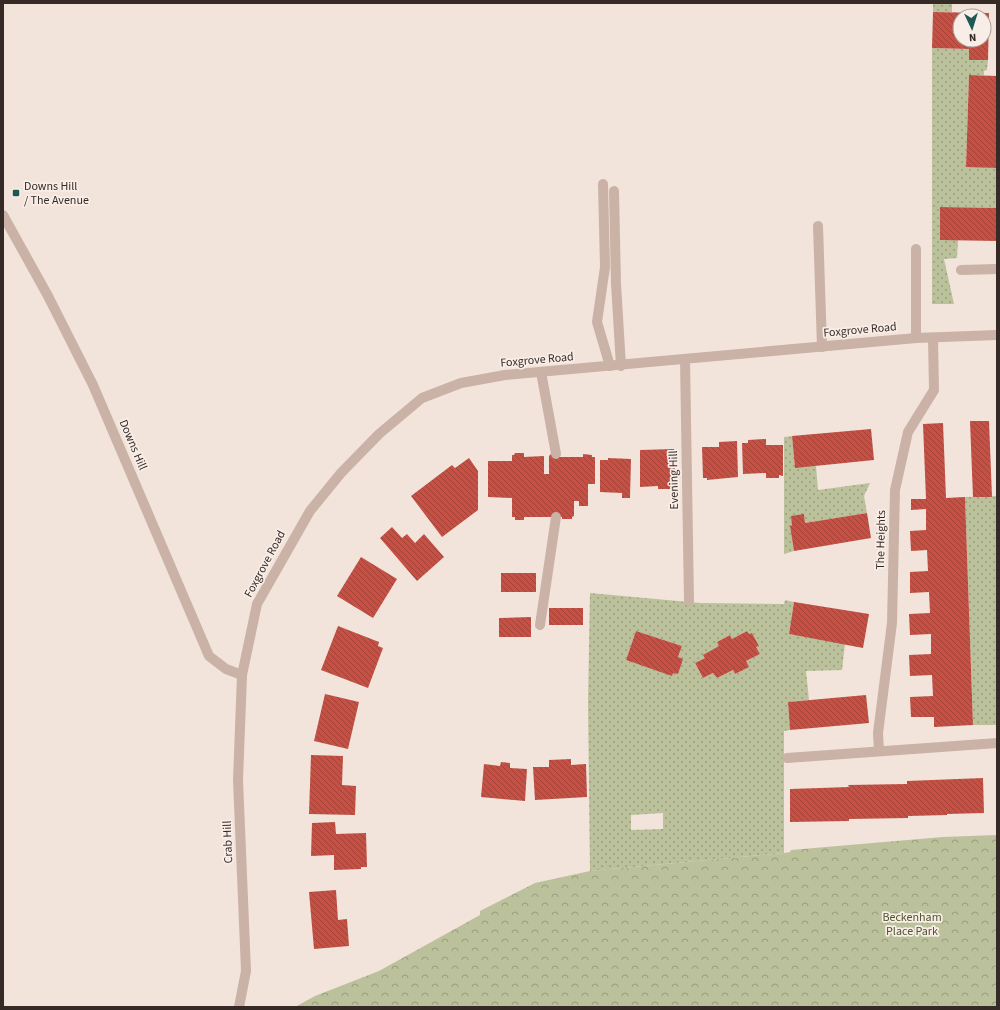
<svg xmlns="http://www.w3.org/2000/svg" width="1000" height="1010" viewBox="0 0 1000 1010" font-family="'Source Sans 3',sans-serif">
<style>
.grass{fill:url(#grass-dots);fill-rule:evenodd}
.park{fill:url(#park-crowns)}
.building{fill:url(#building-back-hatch);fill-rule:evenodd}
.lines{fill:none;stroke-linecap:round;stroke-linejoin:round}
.service{stroke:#cab2a7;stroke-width:10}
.minor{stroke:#cab2a7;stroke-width:10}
.poi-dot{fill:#1d5853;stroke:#f9eee7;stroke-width:1.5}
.labels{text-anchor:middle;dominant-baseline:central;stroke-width:3.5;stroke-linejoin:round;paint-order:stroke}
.poi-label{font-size:12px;fill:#362a27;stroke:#f9eee7;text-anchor:start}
.street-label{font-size:12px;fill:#362a27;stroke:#f9eee7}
.park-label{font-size:12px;fill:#4c552b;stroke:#f9eee7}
</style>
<defs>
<pattern id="grass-dots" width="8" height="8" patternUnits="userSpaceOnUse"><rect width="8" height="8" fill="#bac19b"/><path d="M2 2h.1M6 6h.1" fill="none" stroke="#989d7e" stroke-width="1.8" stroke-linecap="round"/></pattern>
<pattern id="park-crowns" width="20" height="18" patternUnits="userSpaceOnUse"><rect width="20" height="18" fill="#bac19b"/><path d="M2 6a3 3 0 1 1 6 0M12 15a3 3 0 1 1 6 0" fill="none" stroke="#989d7e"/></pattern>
<pattern id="building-back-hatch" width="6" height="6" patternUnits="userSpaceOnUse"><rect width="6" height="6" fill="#c65044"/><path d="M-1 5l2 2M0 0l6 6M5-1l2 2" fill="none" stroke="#a24339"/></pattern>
</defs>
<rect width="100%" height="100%" fill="#f2e4db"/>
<!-- grass -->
<g class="grass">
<rect x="933" y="3" width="19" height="9"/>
<path d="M 932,48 L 969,49 L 969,60 L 988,60 L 987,70 L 984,71 L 984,75 L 969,75 L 966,166 L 997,168 L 997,208 L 940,207 L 940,239 L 958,240 L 957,258 L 944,259 L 954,304 L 932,304 Z"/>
<path d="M 792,436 L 795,467 L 816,466 L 818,490 L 870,483 L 864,496 L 867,513 L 805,523 L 804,514 L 790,526 L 794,551 L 784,554 L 784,437 Z"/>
<path d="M 997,496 L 997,725 L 973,725 L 965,497 Z"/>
<path d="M 590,593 L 700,603 L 784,604 L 785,600 L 794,602 L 789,634 L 845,644 L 842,670 L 806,671 L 809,700 L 788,702 L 790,730 L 784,731 L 784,853 L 590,871 L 588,702 ZM 636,631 L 682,646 L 672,675 L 626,660 ZM 747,631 L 749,634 L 752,633 L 759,646 L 756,647 L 760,654 L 746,661 L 748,667 L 735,674 L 733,670 L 717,678 L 713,673 L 703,678 L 695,663 L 705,658 L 704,655 L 719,646 L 717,642 L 730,635 L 732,639 ZM 663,813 L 663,829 L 631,830 L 631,815 Z"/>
</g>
<!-- park -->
<path class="park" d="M 997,835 L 997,1007 L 295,1007 L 315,996 L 379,971 L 480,915 L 480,911 L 535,883 L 590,871 L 784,853 L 790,852 L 791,850 L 943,837 Z"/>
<!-- building -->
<g class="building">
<path d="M 933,12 L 989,13 L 988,60 L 969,60 L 969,49 L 932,48 ZM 960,16 L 984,16 L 984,40 L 960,40 Z"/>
<path d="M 969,75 L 997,76 L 997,168 L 966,167 Z"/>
<path d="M 940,207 L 997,208 L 997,241 L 940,240 Z"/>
<path d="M 970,421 L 989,421 L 992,497 L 973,497 Z"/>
<path d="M 943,423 L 946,498 L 965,497 L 973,725 L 934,727 L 934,717 L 911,717 L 910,697 L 933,696 L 932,675 L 910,676 L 909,655 L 931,654 L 931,634 L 910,635 L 909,614 L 930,613 L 929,592 L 910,593 L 910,572 L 928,571 L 927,550 L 911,551 L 910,531 L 926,530 L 926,509 L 911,510 L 911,499 L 926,499 L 923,424 Z"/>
<path d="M 871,429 L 874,460 L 795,468 L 792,436 Z"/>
<path d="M 766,439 L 766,445 L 783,445 L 783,476 L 779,475 L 779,478 L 766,478 L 766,473 L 743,474 L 742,443 L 748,443 L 748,440 Z"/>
<path d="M 737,441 L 738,477 L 707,480 L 707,478 L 703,478 L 702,447 L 719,447 L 719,442 Z"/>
<path d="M 674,449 L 675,486 L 671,486 L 671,489 L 658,489 L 658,486 L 640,487 L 640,450 Z"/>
<path d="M 515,453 L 524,453 L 524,457 L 544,456 L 544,474 L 549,474 L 549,456 L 551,454 L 560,454 L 560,457 L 583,457 L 583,454 L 592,455 L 592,457 L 595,457 L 595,484 L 588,484 L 588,506 L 579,506 L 579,501 L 574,501 L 574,516 L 572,517 L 572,519 L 562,519 L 562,517 L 524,517 L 524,520 L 515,520 L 515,517 L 512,517 L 512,498 L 488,497 L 488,461 L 512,461 L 512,455 L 514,455 Z"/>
<path d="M 469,458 L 478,471 L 478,510 L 442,537 L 411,496 L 452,465 L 455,468 Z"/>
<path d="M 608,458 L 631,459 L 630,498 L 622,498 L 622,493 L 600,492 L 600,460 L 608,460 Z"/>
<path d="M 867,513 L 871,538 L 794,551 L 790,526 L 792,525 L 791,516 L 804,514 L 805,523 Z"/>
<path d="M 392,527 L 402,538 L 407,534 L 415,543 L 424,534 L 444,557 L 417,581 L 380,538 Z"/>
<path d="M 361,557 L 397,579 L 373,618 L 337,596 Z"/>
<rect x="501" y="573" width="35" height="19"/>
<path d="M 794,602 L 869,614 L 863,648 L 789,634 Z"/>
<rect x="549" y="608" width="34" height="17"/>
<path d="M 531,617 L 531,637 L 499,637 L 499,618 Z"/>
<path d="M 338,626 L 379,642 L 378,646 L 383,648 L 368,688 L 321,670 Z"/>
<path d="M 636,631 L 682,646 L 678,657 L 683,659 L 678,674 L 673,673 L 672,676 L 626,660 Z"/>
<path d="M 747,631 L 749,634 L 752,633 L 759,646 L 756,647 L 760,654 L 746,661 L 749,667 L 735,674 L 733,670 L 717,678 L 713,673 L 703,678 L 695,663 L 705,658 L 703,655 L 719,646 L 717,642 L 730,635 L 732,639 Z"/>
<path d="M 325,694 L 359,702 L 348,749 L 314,741 Z"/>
<path d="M 866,695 L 869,723 L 790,730 L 788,702 Z"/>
<path d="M 311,755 L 343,756 L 342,785 L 356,786 L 355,815 L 309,814 Z"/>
<path d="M 571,759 L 571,765 L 586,764 L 587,797 L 535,800 L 533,767 L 549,767 L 549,760 Z"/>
<path d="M 501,762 L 510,763 L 510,768 L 527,769 L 525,801 L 481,797 L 484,764 L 500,766 Z"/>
<path d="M 983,778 L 984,813 L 947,814 L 947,815 L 908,816 L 908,818 L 849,819 L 849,821 L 790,822 L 790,789 L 849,787 L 848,785 L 907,784 L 907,781 Z"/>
<path d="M 335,822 L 336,834 L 366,833 L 367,867 L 361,867 L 361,869 L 334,870 L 334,855 L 311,856 L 312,823 Z"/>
<path d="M 336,890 L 338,920 L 347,919 L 349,946 L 314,949 L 309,892 Z"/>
</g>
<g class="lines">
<!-- service -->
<g class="service">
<path d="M 603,184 L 605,267 L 597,322 L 610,366"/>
<path d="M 614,191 L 616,284 L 621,366"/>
<path d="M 916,249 L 916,338"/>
<path d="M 961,270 L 997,269"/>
<path d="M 541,372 L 556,454"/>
<path d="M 540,625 L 556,517"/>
</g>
<!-- minor -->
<g class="minor">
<path d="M 3,215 L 48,296 L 93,385 L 209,656 L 226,669 L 242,675"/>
<path d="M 818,226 L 822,347"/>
<path d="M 685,359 L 689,601"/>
<path d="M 879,750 L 878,733 L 892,623 L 895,490 L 908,432 L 934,390 L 933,338"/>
<path d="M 787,758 L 997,743"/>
<path d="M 239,1007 L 246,971 L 238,780 L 242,675 L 257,604 L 310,511 L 341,473 L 379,434 L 422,398 L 461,383 L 505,375 L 916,338 L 997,335"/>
</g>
</g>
<!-- markers -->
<rect class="poi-dot" x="12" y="189" width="8" height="8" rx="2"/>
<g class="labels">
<!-- poi labels -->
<g class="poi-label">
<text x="24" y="186">Downs Hill<tspan x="24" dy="14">/ The Avenue</tspan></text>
</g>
<!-- street labels -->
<g class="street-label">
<text transform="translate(860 330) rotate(-5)">Foxgrove Road</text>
<text transform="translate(537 360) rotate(-5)">Foxgrove Road</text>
<text transform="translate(133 445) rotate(67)">Downs Hill</text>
<text transform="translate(674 480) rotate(-91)">Evening Hill</text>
<text transform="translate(881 540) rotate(-89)">The Heights</text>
<text transform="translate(265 564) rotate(-62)">Foxgrove Road</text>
<text transform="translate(228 842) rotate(-92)">Crab Hill</text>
</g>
<!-- park labels -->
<g class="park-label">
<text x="912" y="917">Beckenham<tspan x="912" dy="14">Place Park</tspan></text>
</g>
</g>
<!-- border -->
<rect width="1000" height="1010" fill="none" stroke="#362a27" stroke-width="8"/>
<!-- north arrow -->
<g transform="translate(972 28) rotate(176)"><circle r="19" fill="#f9eee7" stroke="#aba09a"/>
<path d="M0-3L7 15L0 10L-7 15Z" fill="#1d5853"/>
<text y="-6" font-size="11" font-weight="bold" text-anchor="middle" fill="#362a27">N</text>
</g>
</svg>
